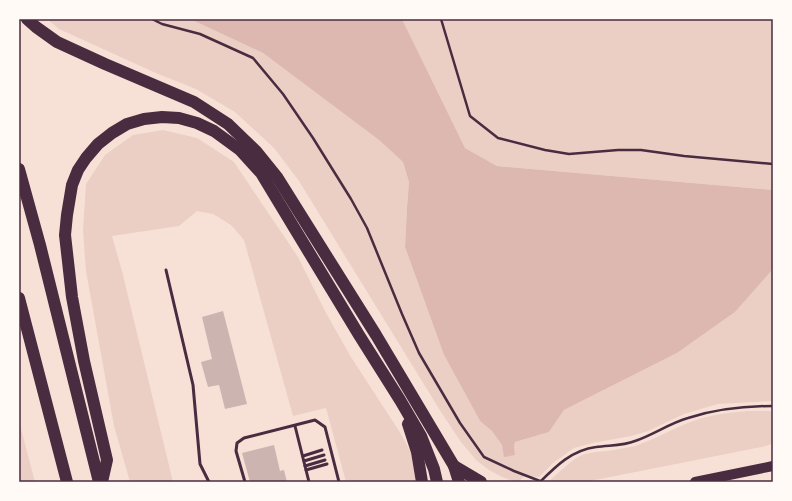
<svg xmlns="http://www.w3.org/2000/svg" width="792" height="501" viewBox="0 0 792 501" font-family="Montserrat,sans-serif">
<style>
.green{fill:#ebcfc5}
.water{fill:#dcb8b0}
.building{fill:#ccb4b1}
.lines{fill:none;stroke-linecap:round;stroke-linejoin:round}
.path{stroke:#4a2c40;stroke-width:2.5}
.service{stroke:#4a2c40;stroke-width:3}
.primary{stroke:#4a2c40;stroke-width:10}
.motorway{stroke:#4a2c40;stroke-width:12}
.neatline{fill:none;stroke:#4a2c40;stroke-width:1.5}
</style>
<rect width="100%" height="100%" fill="#f7e1d7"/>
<!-- green -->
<g class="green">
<path d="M 47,19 L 190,19 L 263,53 L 379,140 L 403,162 L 409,182 L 407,208 L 405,247 L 444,355 L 480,421 L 492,431 L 502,445 L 514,447 L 515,442 L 549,432 L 564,410 L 677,353 L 735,312 L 773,269 L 773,401 L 718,404 L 684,414 L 648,431 L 631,436 L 593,443 L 574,448 L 553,463 L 539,477 L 525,476 L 518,482 L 515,482 L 502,477 L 489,470 L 476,460 L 461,442 L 441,412 L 353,269 L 299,181 L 274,148 L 235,112 L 196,89 L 158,74 L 59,29 Z"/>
<path d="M 402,19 L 773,19 L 773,190 L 497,166 L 465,148 Z"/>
<path d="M 163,130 L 197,138 L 234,162 L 298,257 L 326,313 L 351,357 L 401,434 L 411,453 L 415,474 L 416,482 L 346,482 L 326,408 L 293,416 L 244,240 L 231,225 L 213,214 L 197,211 L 179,226 L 112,236 L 122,271 L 173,482 L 130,482 L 114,426 L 86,271 L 83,230 L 86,184 L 105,155 L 133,135 Z"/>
<path d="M 747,411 L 773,411 L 773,443 L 766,446 L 585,482 L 548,482 C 557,474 567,464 578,457 C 589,451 602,452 614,450 C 621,449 628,447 635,446 C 653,440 670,430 688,423 C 707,415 727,413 747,411 Z"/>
<path d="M 19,421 L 35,482 L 19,482 Z"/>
</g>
<!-- water -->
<path class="water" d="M 190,19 L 402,19 L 465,148 L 497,166 L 773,190 L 773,269 L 735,312 L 677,353 L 564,410 L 549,432 L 515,442 L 514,447 L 515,455 L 504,457 L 502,445 L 492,431 L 480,421 L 444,355 L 405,247 L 407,208 L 409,182 L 403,162 L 379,140 L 263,53 Z"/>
<!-- building -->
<g class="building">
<path d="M 223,311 L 247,404 L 225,409 L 219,385 L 208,387 L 201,362 L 212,359 L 202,317 Z"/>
<path d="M 274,445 L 280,471 L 284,470 L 287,482 L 250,482 L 242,453 Z"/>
</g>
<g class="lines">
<!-- path -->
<g class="path">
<path d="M 152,19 L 162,24 L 200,34 L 253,58 L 283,94 L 313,138 L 351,199 L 367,228 L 402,314 L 419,353 L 460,423 L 484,457 L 514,471 L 540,481"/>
<path d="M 441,19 L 470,116 L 498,138 L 545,150 L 569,154 L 618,150 L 641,150 L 684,156 L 773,164"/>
<path d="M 540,482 C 556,466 572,450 596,447 C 609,445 623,446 635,441 C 653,435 670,423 688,418 C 716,409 744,406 773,406"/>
</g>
<!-- service -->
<g class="service">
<path d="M 166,270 L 193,385 L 200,464 L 209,482"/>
<path d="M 295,426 L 309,482"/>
<path d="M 303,456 L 322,450"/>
<path d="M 304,461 L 324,455"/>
<path d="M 305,466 L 325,460"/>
<path d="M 306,470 L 327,464"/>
<path d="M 245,482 L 236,451 L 237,443 L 244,438 L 315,420 L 325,427 L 339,482"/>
</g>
<!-- primary -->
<path class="primary" d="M 695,482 L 773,466"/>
<!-- motorway -->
<g class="motorway">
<path d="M 27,19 L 36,27 L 57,42 L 105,64 L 194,102 L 228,124 L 256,151 L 277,177 L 376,335 L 454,466 L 459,482"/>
<path d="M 19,169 L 40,245 L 99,482"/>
<path d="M 19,298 L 67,482"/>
<path d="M 408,424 L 417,452 L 422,482"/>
<path d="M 454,466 L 481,482"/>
<path d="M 102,482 L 107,460 L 84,361 L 72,297 L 65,235 L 67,215 L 72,185 L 78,170 L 86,158 L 98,144 L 112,133 L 127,124 L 144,119 L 162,117 L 179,118 L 197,123 L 214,131 L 240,150 L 261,173 L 359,335 L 400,400 L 421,436 L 434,469 L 437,482"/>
</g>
</g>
<!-- border -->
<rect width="792" height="501" fill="none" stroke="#fffaf5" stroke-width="40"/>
<rect x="20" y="20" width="752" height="461" class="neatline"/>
</svg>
